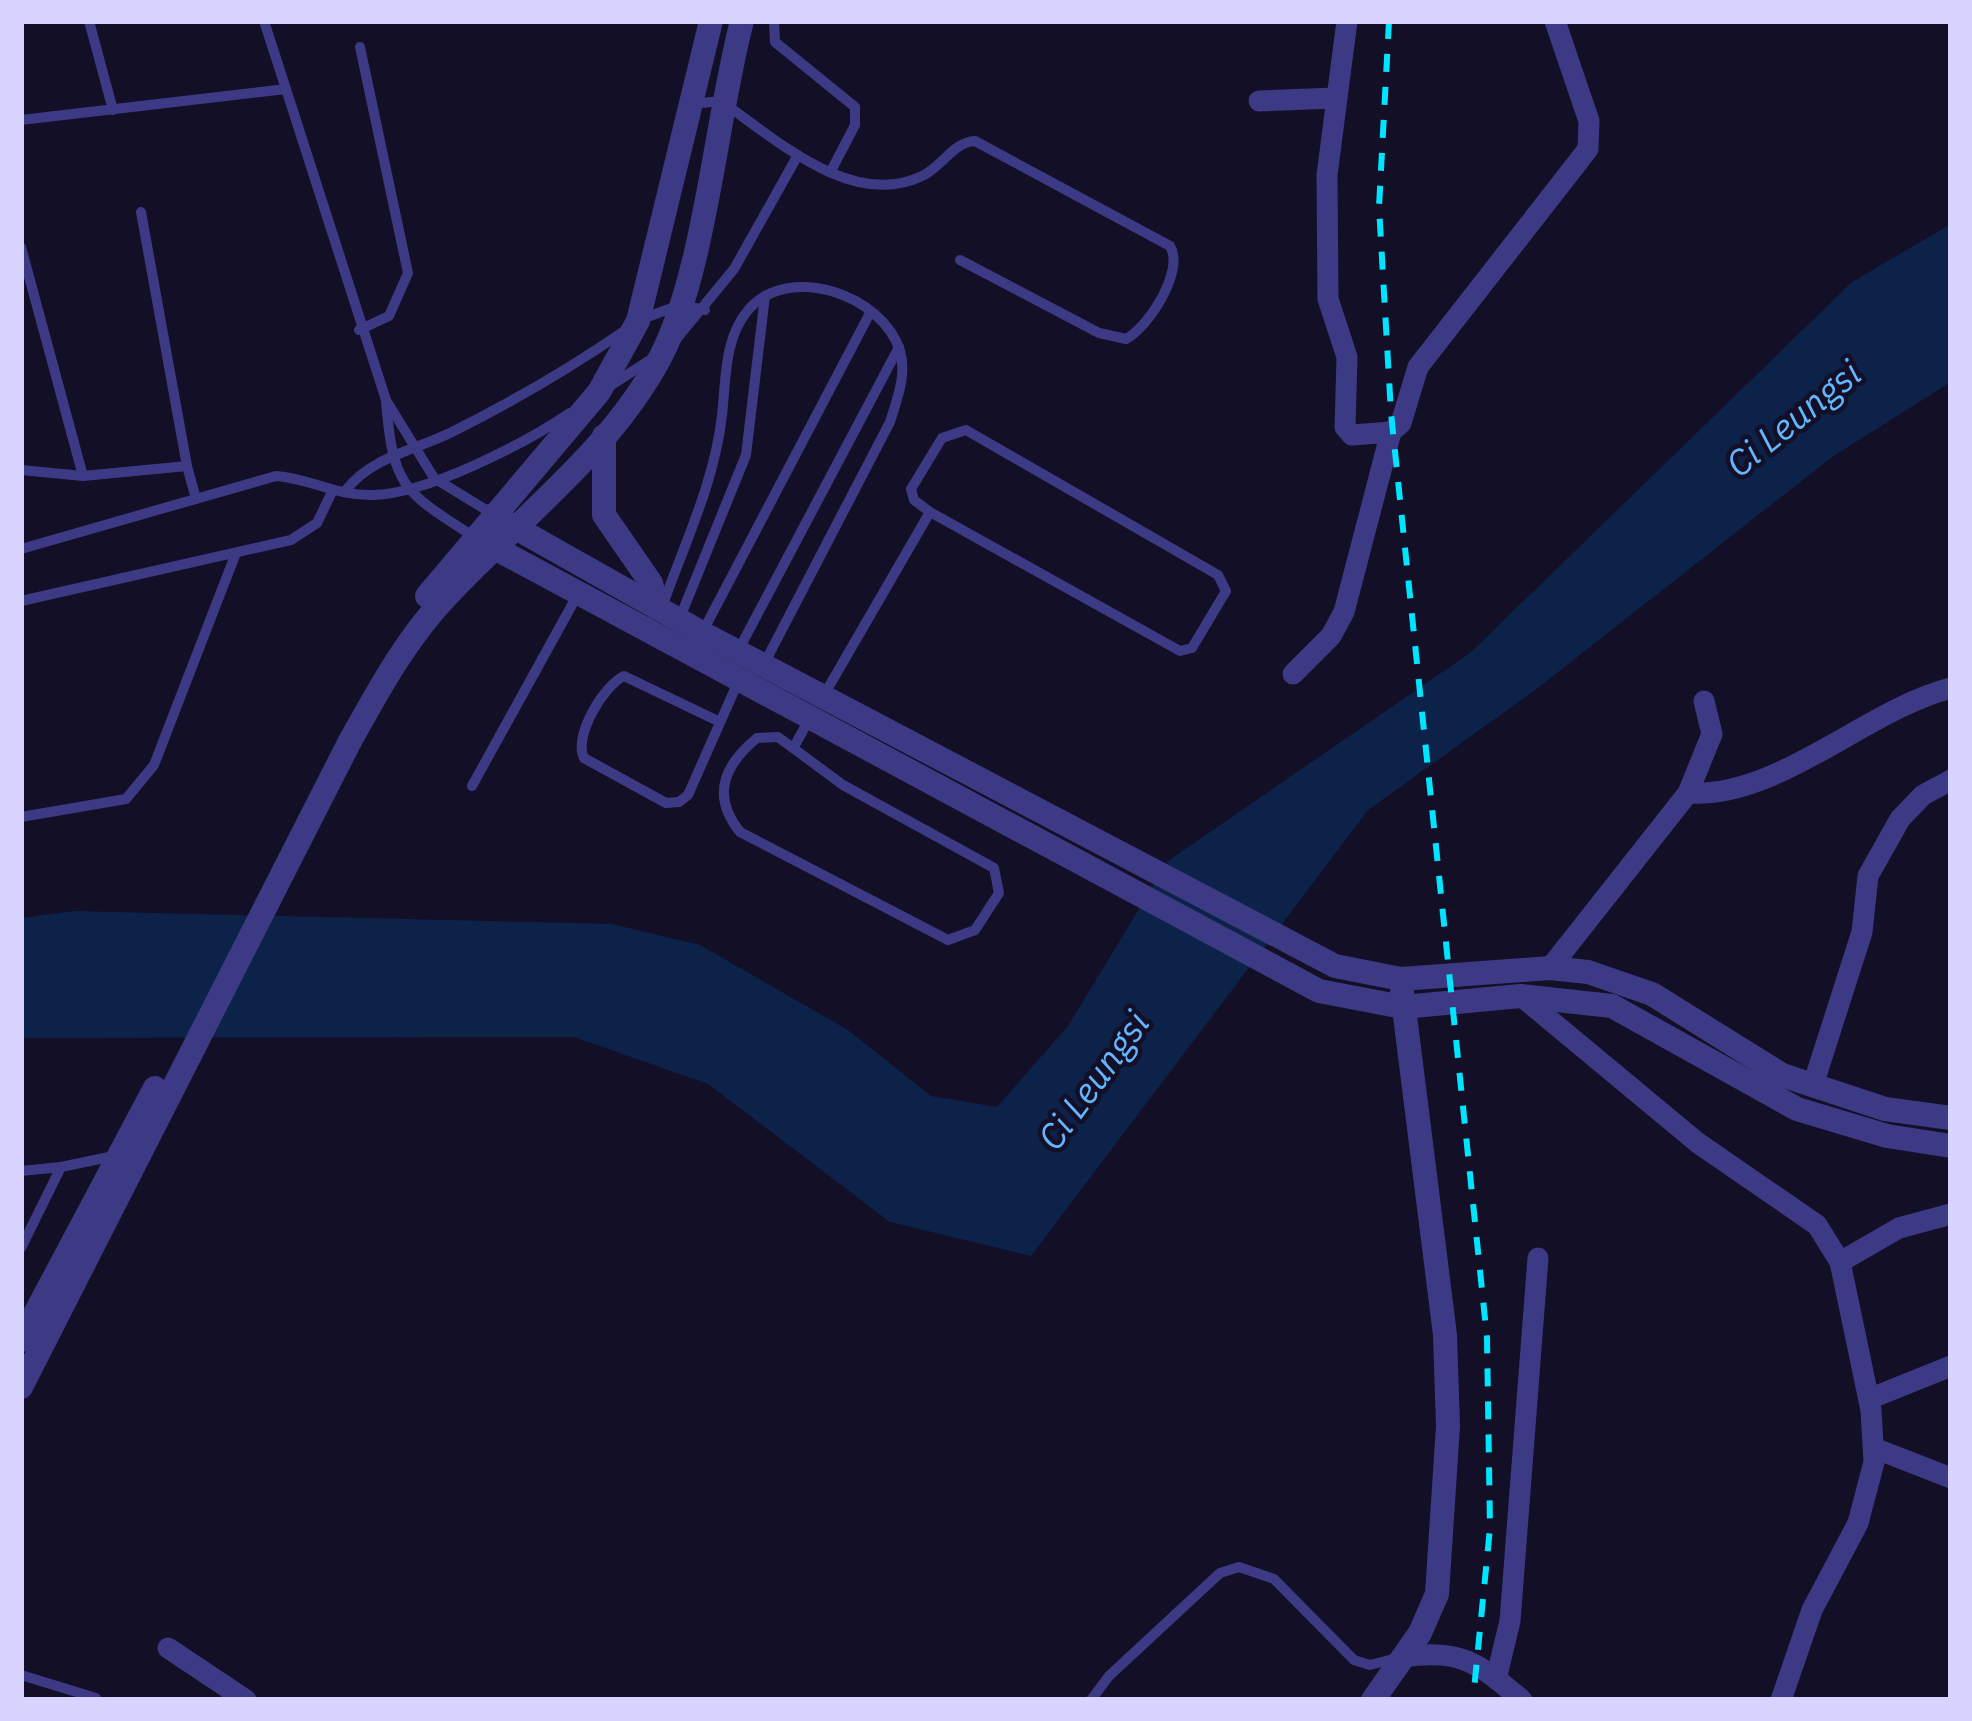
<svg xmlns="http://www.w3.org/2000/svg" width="1972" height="1721" viewBox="0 0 1972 1721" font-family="'IBM Plex Sans',sans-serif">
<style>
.water{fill:#0c2248}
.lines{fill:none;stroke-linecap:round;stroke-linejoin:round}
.service{stroke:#3d3a85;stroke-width:10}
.minor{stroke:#3d3a85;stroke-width:21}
.tertiary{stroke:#3d3a85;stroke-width:24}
.rail{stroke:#00e5ff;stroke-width:6;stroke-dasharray:18 15;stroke-linecap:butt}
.labels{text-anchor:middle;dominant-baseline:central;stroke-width:9;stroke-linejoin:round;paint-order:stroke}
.water-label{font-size:36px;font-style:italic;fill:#62b6ff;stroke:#130f26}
</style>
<rect width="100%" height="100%" fill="#130f26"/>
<!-- water -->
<path class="water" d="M 1951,224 L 1951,382 L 1832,457 L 1534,691 L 1368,810 L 1031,1256 L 890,1222 L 708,1084 L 574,1037 L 21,1038 L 21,918 L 74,911 L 612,924 L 700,945 L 848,1030 L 931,1096 L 997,1107 L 1068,1026 L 1168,861 L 1470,653 L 1852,282 Z"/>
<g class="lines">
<!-- service -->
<g class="service">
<path d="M 89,21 L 113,110"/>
<path d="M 264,21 L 286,89"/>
<path d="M 774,21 L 775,42 L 855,107 L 855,125 L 831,171"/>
<path d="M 692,104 L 721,101 C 774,138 852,210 922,176 C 942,167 953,142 975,141 L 1170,246 C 1185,270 1149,327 1126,339 L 1099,333 L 960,260"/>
<path d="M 21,120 L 286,89 L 386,400 L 434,478 L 491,513"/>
<path d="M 141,212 L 187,466"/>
<path d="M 21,247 L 83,476"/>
<path d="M 639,320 L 680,305 L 705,310"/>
<path d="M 359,330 L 389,316 L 408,273 L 360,47"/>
<path d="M 678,337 L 734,269 L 798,155"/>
<path d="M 610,386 L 650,360"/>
<path d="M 386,401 C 393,488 404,492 476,538"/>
<path d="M 21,470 L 83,476 L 187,466 L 196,499"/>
<path d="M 346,490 C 371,457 416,450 452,432 C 512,402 569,369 624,331"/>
<path d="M 21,549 L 276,476 C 312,479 336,496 373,495 C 427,494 524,444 570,413"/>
<path d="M 21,601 L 291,540 L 317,523 L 331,494"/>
<path d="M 662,607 C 684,545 715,481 722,415 C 726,380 724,337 749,309 C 790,263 883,295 900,351 C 907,375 897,399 890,422 L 763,666"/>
<path d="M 679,620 L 746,455 L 765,296"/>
<path d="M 702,633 L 870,313"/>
<path d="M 738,651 L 899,347"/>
<path d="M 824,695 L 930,512 L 1180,651 L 1192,648 L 1226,591 L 1218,575 L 966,430 L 942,438 L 911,489 L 914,500 L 930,512"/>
<path d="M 720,722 L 624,676 C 603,686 573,737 584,758 L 666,803 L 679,802 L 688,795 L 738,682"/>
<path d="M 778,737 L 843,785 L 994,868 L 999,893 L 975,930 L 948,940 L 740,832 C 711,796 724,765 757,738 Z"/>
<path d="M 795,745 L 811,716"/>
<path d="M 472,786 L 578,594"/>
<path d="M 21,817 L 126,799 L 154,765 L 236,553"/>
<path d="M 21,1171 L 61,1167"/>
<path d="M 21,1248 L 61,1167 L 114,1156"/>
<path d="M 21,1675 L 96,1698"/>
<path d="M 1091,1700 L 1109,1676 L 1220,1573 L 1239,1567 L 1274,1579 L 1354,1660 L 1370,1665 L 1397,1658"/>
</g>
<!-- minor -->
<g class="minor">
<path d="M 1259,101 L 1336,98"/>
<path d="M 1391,432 L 1401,423 L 1418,367 L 1588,149 L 1589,121 L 1555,21"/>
<path d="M 1293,674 L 1331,636 L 1344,612 L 1391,432 L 1352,435 L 1345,427 L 1347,357 L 1328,299 L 1327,175 L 1347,21"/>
<path d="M 1688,793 C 1778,799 1865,710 1951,688"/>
<path d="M 1550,968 L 1688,793 L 1712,734 L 1704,701"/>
<path d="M 1521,996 L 1698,1143 L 1817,1225 L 1840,1262 L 1871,1410 L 1874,1462 L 1858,1523 L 1812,1610 L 1781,1700"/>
<path d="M 1813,1085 L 1862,932 L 1868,876 L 1900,819 L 1923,795 L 1951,780"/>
<path d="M 1840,1262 L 1899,1228 L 1951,1214"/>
<path d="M 1869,1399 L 1951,1366"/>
<path d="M 1874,1448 L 1951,1478"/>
<path d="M 168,1648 L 246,1700"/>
<path d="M 1403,1657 C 1462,1648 1479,1664 1522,1700"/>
<path d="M 1496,1679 L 1510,1621 L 1538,1258"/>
</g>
<!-- tertiary -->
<g class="tertiary">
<path d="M 604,436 L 604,515 L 651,583 L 657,608"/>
<path d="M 493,515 L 702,633 L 1335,966 L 1401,979 L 1550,968 L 1588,972 L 1652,994 L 1782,1075 L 1885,1109 L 1951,1118"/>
<path d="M 476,538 L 1319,991 L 1403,1007 L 1521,996 L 1612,1006 L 1797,1109 L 1887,1136 L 1951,1146"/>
<path d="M 427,596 L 599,392 L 638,321 L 711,21"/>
<path d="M 21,1340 L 155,1088"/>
<path d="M 21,1387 L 349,743 C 377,693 404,642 444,599 C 516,521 610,453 661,356 C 705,271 716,119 742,21"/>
<path d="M 1373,1700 L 1420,1633 L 1437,1594 L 1448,1426 L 1445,1335 L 1402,992"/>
</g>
<!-- rail -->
<path class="rail" d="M 1389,21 L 1379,207 L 1391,413 L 1487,1338 L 1490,1528 L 1473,1700"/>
</g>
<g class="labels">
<!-- water labels -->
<g class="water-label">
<text transform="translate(1793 418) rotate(-39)">Ci Leungsi</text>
<text transform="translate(1093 1080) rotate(-54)">Ci Leungsi</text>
</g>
</g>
<!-- border -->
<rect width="1972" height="1721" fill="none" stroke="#d9d4ff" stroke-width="48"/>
</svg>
